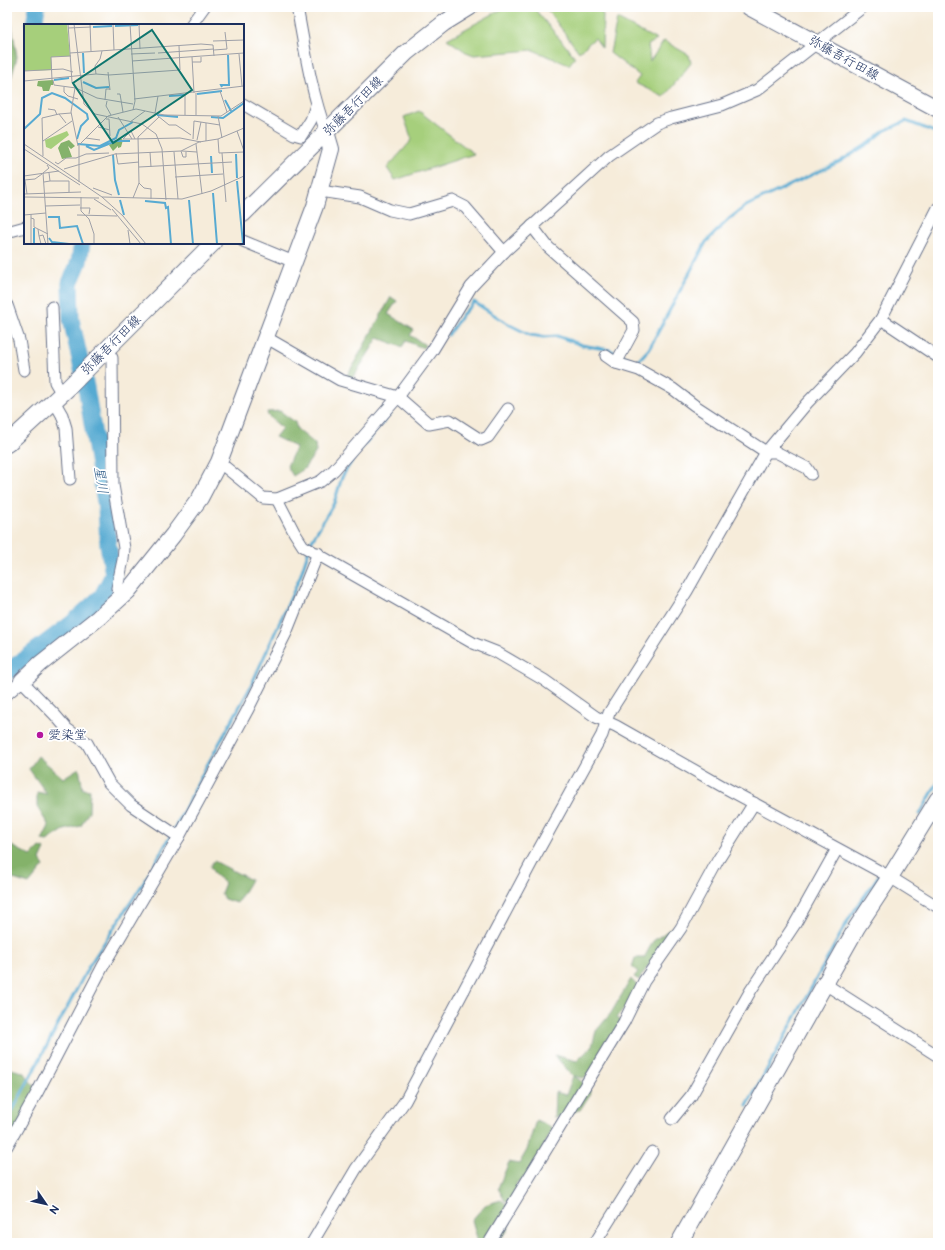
<svg xmlns="http://www.w3.org/2000/svg" width="945" height="1250" viewBox="0 0 945 1250" font-family="'Balsamiq Sans','Klee One',sans-serif">
<style>
.green{fill:#a6cf7b;stroke:#607f6c}
.forest{fill:#84b26b;stroke:#507064}
.lines{fill:none;stroke-linecap:round;stroke-linejoin:round}
.stream{stroke:#57aad2;stroke-width:3}
.river{stroke:#57aad2;stroke-width:17}
.street-casing{stroke:#687189;stroke-width:13}
.secondary-casing{stroke:#687189;stroke-width:18}
.street{stroke:#fff;stroke-width:11}
.secondary{stroke:#fff;stroke-width:16}
.poi-dot{fill:#b5179e;stroke:#fff;stroke-width:1.5}
.labels{text-anchor:middle;dominant-baseline:central;stroke-width:3.5;stroke-linejoin:round;paint-order:stroke}
.street-label{font-size:13px;fill:#1b2f5e;stroke:#fff}
.poi-label{font-size:13px;fill:#1b2f5e;stroke:#fff;text-anchor:start}
.water-label{font-size:14px;font-style:italic;fill:#33608c;stroke:#fff}
.inset-river{fill:none;stroke:#57aad2;stroke-width:2}
.inset-road{fill:none;stroke:#9ea0a8;stroke-width:1}
.view{fill:#0f766e;fill-opacity:0.15;stroke:#0f766e;stroke-width:2}
.inset-edge{fill:none;stroke:#1b2f5e;stroke-width:2}
</style>
<rect width="100%" height="100%" fill="#fff"/>
<filter id="ink" filterUnits="userSpaceOnUse"><feTurbulence type="fractalNoise" baseFrequency=".025" numOctaves="2"/><feDisplacementMap in="SourceGraphic" scale="8" xChannelSelector="R" yChannelSelector="G"/><feConvolveMatrix kernelMatrix="1 2 1 2 8 2 1 2 1" color-interpolation-filters="sRGB"/></filter>
<filter id="wash" filterUnits="userSpaceOnUse"><feTurbulence type="fractalNoise" baseFrequency=".012" numOctaves="4" result="noise"/><feDisplacementMap in="SourceGraphic" scale="16" xChannelSelector="R" yChannelSelector="G"/><feGaussianBlur stdDeviation="0.9" result="paint"/><feColorMatrix in="noise" values="0 0 0 0 0 0 0 0 0 0 0 0 0 0 0 0 0 1.4 0 .05"/><feComposite in="paint" operator="in"/></filter>
<g filter="url(#wash)">
<rect width="100%" height="100%" fill="#f6ecda"/>
<!-- green -->
<g class="green">
<path d="M 506,7 L 533,7 L 575,57 L 569,65 L 533,50 L 474,55 L 466,52 L 447,39 Z"/>
<path d="M 545,7 L 598,7 L 603,15 L 602,48 L 595,38 L 579,52 Z"/>
<path d="M 617,19 L 657,40 L 648,45 L 650,61 L 664,41 L 689,55 L 691,63 L 664,97 L 635,83 L 640,76 L 610,53 Z"/>
<path d="M 419,111 L 474,154 L 395,180 L 387,168 L 412,140 L 404,117 Z"/>
</g>
<!-- forest -->
<g class="forest">
<path d="M 7,7 L 10,7 L 10,14 L 17,57 L 7,93 Z"/>
<path d="M 391,297 L 397,301 L 388,314 L 414,330 L 410,335 L 425,345 L 423,348 L 406,341 L 402,347 L 378,338 L 353,378 L 347,376 Z"/>
<path d="M 280,411 L 295,422 L 297,429 L 315,444 L 316,452 L 304,469 L 293,476 L 287,466 L 296,447 L 275,437 L 282,428 L 268,416 L 267,412 Z"/>
<path d="M 38,756 L 63,778 L 79,768 L 83,789 L 90,790 L 89,811 L 81,826 L 64,830 L 47,841 L 42,840 L 49,826 L 37,807 L 37,792 L 47,794 L 29,769 Z"/>
<path d="M 8,844 L 31,856 L 40,847 L 45,849 L 40,860 L 44,866 L 29,884 L 7,877 Z"/>
<path d="M 214,861 L 251,880 L 237,903 L 224,899 L 221,893 L 225,883 L 215,875 L 210,866 Z"/>
<path d="M 673,927 L 639,980 L 634,977 L 638,972 L 632,967 L 635,958 L 644,958 L 653,941 Z"/>
<path d="M 631,979 L 640,988 L 617,1018 L 624,1022 L 592,1073 L 583,1078 L 574,1076 L 585,1084 L 591,1093 L 580,1110 L 554,1118 L 555,1092 L 566,1095 L 573,1076 L 554,1055 L 577,1061 L 592,1046 L 596,1031 L 611,1013 Z"/>
<path d="M 7,1068 L 23,1072 L 38,1091 L 15,1132 L 7,1135 Z"/>
<path d="M 536,1120 L 553,1128 L 530,1175 L 516,1183 L 519,1193 L 513,1203 L 505,1201 L 498,1188 L 509,1162 L 519,1164 L 527,1150 Z"/>
<path d="M 501,1200 L 513,1209 L 508,1231 L 496,1243 L 475,1243 L 477,1238 L 472,1220 L 485,1205 Z"/>
</g>
<g class="lines">
<!-- stream -->
<g class="stream">
<path d="M 448,335 L 462,315 L 474,302 L 510,325 L 530,335 L 543,337 L 557,336 L 582,345 L 610,350 L 637,362 L 649,349 L 706,242 L 729,219 L 746,206 L 839,162 L 871,142 L 884,131 L 906,121 L 938,133"/>
<path d="M 920,814 L 938,782"/>
<path d="M 174,830 L 205,769 L 250,688 L 300,577 L 312,540 L 334,503 L 342,477 L 356,454 L 389,415"/>
<path d="M 883,871 L 894,856"/>
<path d="M 747,1106 L 850,917 L 879,875"/>
<path d="M 7,1121 L 89,966 L 144,882 L 171,835"/>
</g>
<!-- river -->
<g class="river">
<path d="M 34,25 L 37,7"/>
<path d="M 7,672 L 71,624 L 102,596 L 113,575 L 108,544 L 106,508 L 86,387 L 71,319 L 70,283 L 79,262 L 82,243"/>
</g>
</g>
</g>
<g filter="url(#ink)">
<g class="lines">
<!-- street casing -->
<g class="street-casing">
<g id="street">
<path d="M 297,7 C 305,50 311,91 326,132"/>
<path d="M 191,25 L 204,7"/>
<path d="M 243,104 L 294,134 L 301,136 L 311,120 L 316,105"/>
<path d="M 320,191 L 360,197 L 390,210 L 409,214 L 453,201 L 465,207 L 504,252"/>
<path d="M 532,226 L 548,247 L 633,322 L 634,330 L 616,363"/>
<path d="M 7,232 L 25,227"/>
<path d="M 243,241 L 294,262"/>
<path d="M 7,305 L 19,340 L 24,370"/>
<path d="M 52,307 L 55,382 L 62,394"/>
<path d="M 881,319 L 938,357"/>
<path d="M 267,338 L 340,380 L 398,397 L 429,424 L 450,420 L 481,440 L 488,437 L 508,409"/>
<path d="M 107,349 L 112,358 L 113,485 L 124,548 L 123,560 L 117,588 L 121,598"/>
<path d="M 606,356 L 616,363 L 639,370 L 673,389 L 694,405 L 766,452 L 776,452 L 807,468 L 811,474"/>
<path d="M 54,401 L 62,415 L 66,428 L 70,479"/>
<path d="M 219,462 L 263,498 L 277,499 L 321,481 L 334,470 L 398,397 L 432,351 L 471,287 L 504,252 L 609,156 L 657,123 L 671,118 L 722,105 L 757,90 L 863,7"/>
<path d="M 277,499 L 294,532 L 303,546 L 473,643 L 496,652 L 544,680 L 596,717 L 616,726 L 722,786 L 890,877 L 938,907"/>
<path d="M 7,694 L 22,681 L 55,715 L 67,729 L 87,743 L 109,783 L 131,805 L 179,837"/>
<path d="M 825,984 L 938,1056"/>
<path d="M 672,1119 L 691,1096 L 751,990 L 795,924 L 837,849"/>
<path d="M 7,1146 L 38,1091 L 103,966 L 179,837 L 247,711 L 286,633 L 318,553"/>
<path d="M 312,1243 L 356,1169 L 405,1101 L 533,860 L 602,735 L 609,713 L 687,591 L 766,452 L 807,403 L 855,353 L 881,319 L 938,208"/>
<path d="M 489,1243 L 624,1022 L 644,981 L 681,928 L 718,860 L 754,803"/>
<path d="M 595,1243 L 652,1152"/>
</g>
</g>
<!-- secondary casing -->
<g class="secondary-casing">
<g id="secondary">
<path d="M 749,7 L 938,109"/>
<path d="M 243,214 L 406,53 L 444,23 L 470,7"/>
<path d="M 7,444 L 67,389 L 213,243"/>
<path d="M 22,681 L 40,664 L 98,618 L 128,591 L 173,535 L 200,498 L 219,462 L 315,206 L 331,149 L 326,132"/>
<path d="M 679,1243 L 857,927 L 890,877 L 938,799"/>
</g>
</g>
<!-- street -->
<use href="#street" class="street"/>
<!-- secondary -->
<use href="#secondary" class="secondary"/>
</g>
</g>
<!-- markers -->
<circle class="poi-dot" cx="40" cy="735" r="4"/>
<g class="labels">
<!-- street labels -->
<g class="street-label">
<text transform="translate(844 58) rotate(29)">弥藤吾行田線</text>
<text transform="translate(353 106) rotate(-45)">弥藤吾行田線</text>
<text transform="translate(111 345) rotate(-45)">弥藤吾行田線</text>
</g>
<!-- poi labels -->
<g class="poi-label">
<text x="48" y="735">愛染堂</text>
</g>
<!-- water labels -->
<g class="water-label">
<text transform="translate(101 480) rotate(81)">星川</text>
</g>
</g>
<!-- overview -->
<g transform="translate(24 24)">
<rect width="220" height="220" fill="#f6ecda"/>
<path d="M 0,0 L 43,0 L 46,32 L 27,33 L 28,46 L 0,47 ZM 43,107 L 45,111 L 27,125 L 22,123 L 21,116 Z" fill="#a6cf7b"/>
<path d="M 29,56 L 29,61 L 27,61 L 25,67 L 19,67 L 18,63 L 13,62 L 14,57 ZM 96,114 L 99,116 L 97,123 L 94,124 L 94,122 L 89,127 L 85,121 ZM 45,116 L 51,122 L 47,125 L 44,122 L 48,133 L 38,135 L 34,124 L 37,119 Z" fill="#84b26b"/>
<path class="inset-river" d="M 91,2 L 114,1M 69,3 L 88,2M 59,29 L 60,49M 30,56 L 45,54M 59,58 L 72,64 L 85,63M 198,63 L 197,61 L 205,61 L 204,31M 173,70 L 198,67M 145,72 L 160,71M 201,76 L 207,87M 133,91 L 154,93M 187,93 L 199,94 L 220,79M 0,105 L 16,90 L 18,74 L 28,69 L 41,74 L 63,90 L 64,95 L 57,102 L 53,115M 54,120 L 76,122 L 92,114 L 95,106 L 109,98M 62,122 L 70,126 L 92,117 L 106,117M 212,130 L 213,154M 89,131 L 91,156 L 95,171M 187,132 L 188,149M 213,157 L 219,220M 189,169 L 193,220M 96,176 L 100,191M 165,176 L 169,220M 121,177 L 141,179 L 142,184 L 144,183 L 147,220M 24,193 L 35,193 L 36,204 L 53,202 L 59,220M 25,214 L 28,218 L 45,220M 10,220 L 10,204"/>
<path class="inset-road" d="M 44,0 L 48,58 L 51,64 L 47,88 L 54,122M 50,0 L 60,80 L 71,90 L 118,100 L 132,110 L 138,125 L 142,176M 66,0 L 67,27M 89,0 L 90,26M 106,0 L 111,77 L 109,86M 115,0 L 116,25M 44,4 L 67,3M 189,17 L 220,16M 190,26 L 203,25 L 201,8M 46,29 L 177,20 L 189,21 L 190,32M 134,29 L 190,25M 107,30 L 131,29M 215,30 L 218,62M 168,33 L 170,69M 108,37 L 220,29M 168,38 L 177,38 L 177,33M 0,47 L 39,45 L 49,48M 84,48 L 86,66M 72,50 L 71,42 L 76,35 L 78,27M 28,56 L 27,33 L 47,32M 29,56 L 30,61 L 52,64 L 73,74 L 109,80M 0,57 L 72,50 L 85,51 L 156,46 L 155,22M 40,63 L 40,68 L 44,72 L 54,75M 196,67 L 203,88M 93,70 L 96,70 L 99,88M 161,70 L 161,91M 110,75 L 220,62M 81,76 L 82,65 L 86,65M 83,77 L 82,82 L 87,91M 24,85 L 31,86 L 33,91M 131,89 L 134,72M 35,90 L 47,89M 172,91 L 172,69M 134,92 L 145,101 L 152,101 L 167,111M 194,92 L 198,114M 94,93 L 108,115 L 156,114 L 177,118M 82,95 L 85,95 L 86,112M 106,98 L 121,87M 74,103 L 86,106M 220,104 L 213,107 L 220,127M 62,114 L 76,116M 108,115 L 99,115 L 107,107 L 111,115M 169,115 L 170,97 L 196,101M 194,115 L 195,129 L 220,128M 173,116 L 177,98M 19,117 L 48,97M 182,117 L 182,99M 0,120 L 78,173 L 99,192 L 122,220M 172,120 L 178,170M 0,125 L 56,161M 157,127 L 159,133 L 162,133 L 162,128M 158,127 L 173,128M 126,128 L 127,143M 150,128 L 154,175M 92,129 L 94,140 L 115,138M 198,129 L 202,178M 19,132 L 18,94 L 35,90 L 42,99M 31,138 L 34,140 L 42,134 L 52,134 L 62,130 L 85,129M 23,141 L 25,144 L 19,149 L 24,220M 115,143 L 208,138M 40,145 L 91,130 L 157,127 L 175,118 L 194,115 L 213,107M 0,152 L 35,147M 151,153 L 199,150M 0,156 L 11,155 L 18,150M 1,156 L 3,170M 26,157 L 45,157 L 45,168M 20,158 L 26,157 L 25,149M 55,158 L 55,121 L 84,92 L 112,85 L 140,91 L 197,92 L 220,77M 115,159 L 120,164 L 127,165 L 127,175M 69,164 L 88,171M 0,170 L 57,168M 0,173 L 75,174M 57,173 L 57,187 L 65,195 L 70,210 L 70,220M 78,173 L 158,175 L 187,167 L 220,152M 109,174 L 115,159 L 114,113 L 135,93M 70,175 L 87,186M 21,182 L 56,181M 56,184 L 66,184 L 65,190M 88,185 L 117,220M 7,190 L 7,220M 0,191 L 22,189M 53,191 L 93,192M 7,194 L 10,195 L 10,203 L 14,205M 104,206 L 106,220M 15,212 L 14,205 L 24,210M 17,220 L 15,212 L 19,211 L 22,220"/>
<path class="view" d="M 128,6 L 168,66 L 89,119 L 49,59 Z"/>
<rect width="220" height="220" class="inset-edge"/>
</g>
<!-- margin -->
<rect width="945" height="1250" fill="none" stroke="#fff" stroke-width="24"/>
<!-- north arrow -->
<g transform="translate(46 1204) rotate(124)" stroke="#ffffff" stroke-width="3" paint-order="stroke">
<path d="M0-3L7 15L0 10L-7 15Z" fill="#1b2f5e"/>
<text y="-6" font-size="11" font-weight="bold" text-anchor="middle" fill="#1b2f5e">N</text>
</g>
</svg>
